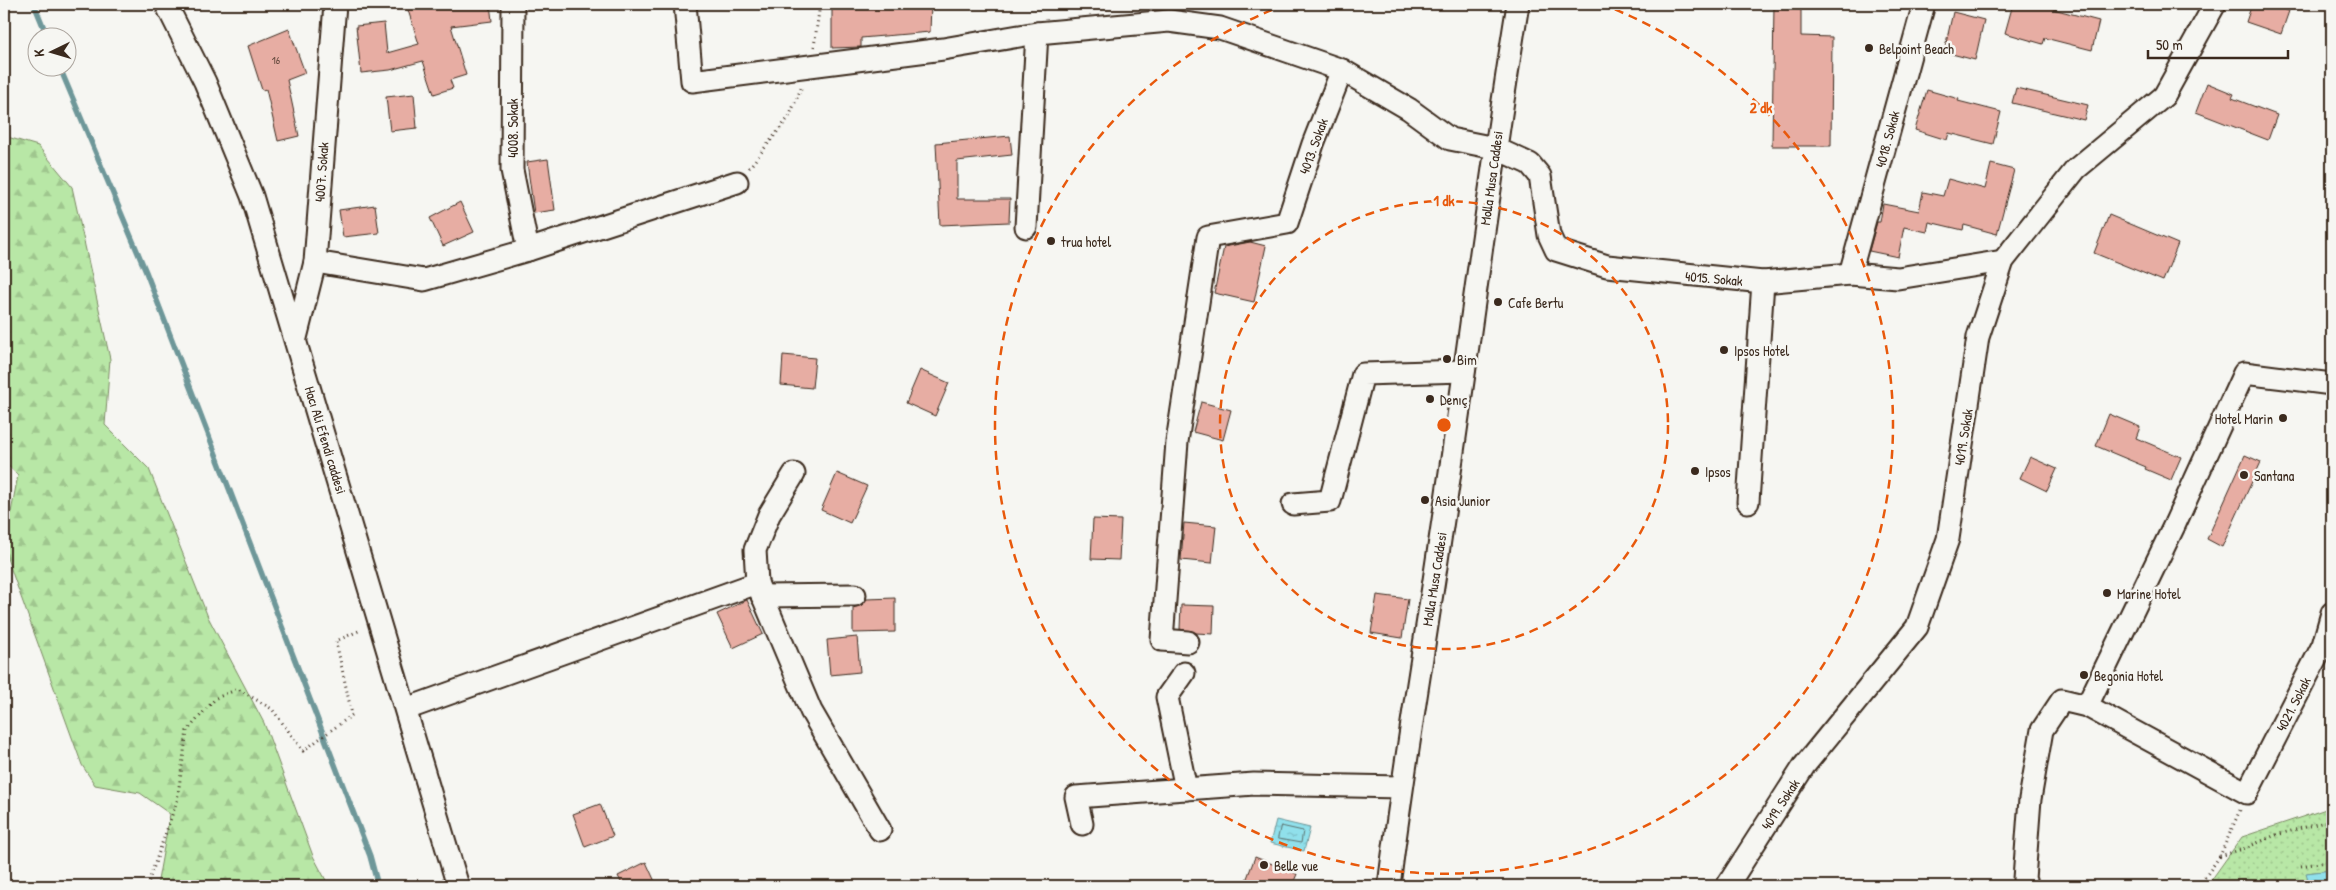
<svg xmlns="http://www.w3.org/2000/svg" width="2336" height="890" viewBox="0 0 2336 890" font-family="'Patrick Hand',sans-serif">
<style>
.forest{fill:url(#forest-firs);stroke:#7a8862}
.garden{fill:url(#garden-dots);stroke:#7a8862}
.water{fill:url(#water-ripples);stroke:#6e9799}
.lines{fill:none;stroke-linecap:round;stroke-linejoin:round}
.shore{stroke:#5d7370;stroke-width:1}
.stream{stroke:#6e9799;stroke-width:5.5}
.building{fill:#e7ada3;stroke:#3b2a1e}
.minor-casing{stroke:#3b2a1e;stroke-width:25}
.path{stroke:#3b2a1e;stroke-width:3;stroke-dasharray:1 4;stroke-linecap:butt}
.minor{stroke:#f6f6f2;stroke-width:21}
.ring{fill:none;stroke:#e8590c;stroke-width:2.5;stroke-dasharray:9 6}
.poi-dot{fill:#3b2a1e;stroke:#f6f6f2;stroke-width:2}
.labels{text-anchor:middle;dominant-baseline:central;stroke-width:5;stroke-linejoin:round;paint-order:stroke}
.number-label{font-size:11px;fill:#664b3f}
.poi-label{font-size:14px;fill:#3b2a1e;stroke:#f6f6f2;text-anchor:start}
.street-label{font-size:14px;fill:#3b2a1e;stroke:#f6f6f2}
.centre{fill:#e8590c;stroke:#f6f6f2;stroke-width:2.5}
.ring-label{font-size:15px;text-anchor:middle;font-weight:bold;fill:#e8590c;stroke:#f6f6f2;stroke-width:5;stroke-linejoin:round;paint-order:stroke}
</style>
<defs>
<pattern id="forest-firs" width="22" height="20" patternUnits="userSpaceOnUse" patternTransform="scale(1.25)"><rect width="22" height="20" fill="#b8e7a6"/><path d="M5 1l3.5 6h-7zM16 11l3.5 6h-7z" fill="#9fc68e"/></pattern>
<pattern id="garden-dots" width="8" height="8" patternUnits="userSpaceOnUse" patternTransform="scale(1.25)"><rect width="8" height="8" fill="#b8e7a6"/><path d="M2 2h.1M6 6h.1" fill="none" stroke="#9fc68e" stroke-width="1.8" stroke-linecap="round"/></pattern>
<pattern id="water-ripples" width="26" height="14" patternUnits="userSpaceOnUse" patternTransform="scale(1.25)"><rect width="26" height="14" fill="#90e0eb"/><path d="M2 4q2-2 4 0t4 0M15 11q2-2 4 0t4 0" fill="none" stroke="#7dc0c9"/></pattern>
</defs>
<rect width="100%" height="100%" fill="#f6f6f2"/>
<filter id="ink" filterUnits="userSpaceOnUse"><feTurbulence type="fractalNoise" baseFrequency=".02" numOctaves="2"/><feDisplacementMap in="SourceGraphic" scale="10" xChannelSelector="R" yChannelSelector="G"/><feConvolveMatrix kernelMatrix="1 2 1 2 8 2 1 2 1" color-interpolation-filters="sRGB"/></filter>
<g filter="url(#ink)">
<!-- forest -->
<path class="forest" d="M 4,136 L 38,146 L 72,187 L 110,359 L 105,425 L 149,469 L 208,617 L 264,723 L 313,856 L 329,886 L 157,886 L 170,814 L 140,793 L 95,785 L 82,765 L 4,550 L 18,475 L 4,462 Z"/>
<!-- garden -->
<path class="garden" d="M 2332,807 L 2332,870 L 2307,873 L 2310,886 L 2207,886 L 2242,837 Z"/>
<!-- water -->
<g class="water">
<path d="M 1276,820 L 1310,828 L 1304,851 L 1270,843 Z"/>
<path d="M 2332,870 L 2332,886 L 2310,886 L 2306,873 Z"/>
</g>
<g class="lines">
<!-- shore -->
<path class="shore" d="M 1281,826 L 1303,831 L 1301,843 L 1278,839 Z"/>
<!-- stream -->
<g class="stream">
<path d="M 34,4 L 48,38"/>
<path d="M 60,68 L 146,272 L 370,856 L 378,886"/>
</g>
</g>
<!-- building -->
<g class="building">
<path d="M 406,4 L 490,4 L 492,21 L 451,26 L 466,75 L 450,80 L 453,88 L 434,94 L 423,61 L 390,70 L 361,73 L 356,26 L 384,23 L 387,53 L 419,44 Z"/>
<path d="M 832,4 L 931,4 L 930,32 L 861,38 L 861,47 L 832,48 Z"/>
<path d="M 1774,4 L 1801,4 L 1801,36 L 1832,37 L 1831,146 L 1772,146 Z"/>
<path d="M 2013,4 L 2054,4 L 2053,9 L 2099,21 L 2092,50 L 2045,38 L 2043,44 L 2005,33 Z"/>
<path d="M 2252,4 L 2267,4 L 2289,11 L 2281,34 L 2246,22 Z"/>
<path d="M 1953,12 L 1984,20 L 1975,60 L 1944,52 Z"/>
<path d="M 289,29 L 305,73 L 287,80 L 299,136 L 278,141 L 266,89 L 262,90 L 248,46 Z"/>
<path d="M 2207,83 L 2234,94 L 2232,98 L 2277,115 L 2268,140 L 2196,112 Z"/>
<path d="M 2016,88 L 2088,105 L 2084,120 L 2012,103 Z"/>
<path d="M 1927,90 L 1959,99 L 1958,101 L 2001,112 L 1993,144 L 1949,133 L 1947,140 L 1915,130 Z"/>
<path d="M 414,94 L 417,128 L 390,131 L 386,97 Z"/>
<path d="M 1010,136 L 1012,155 L 957,161 L 957,199 L 1010,199 L 1009,222 L 940,225 L 936,143 Z"/>
<path d="M 548,159 L 555,210 L 534,213 L 527,162 Z"/>
<path d="M 1991,164 L 2014,170 L 1997,234 L 1964,225 L 1963,230 L 1929,222 L 1927,232 L 1904,227 L 1898,257 L 1869,251 L 1877,222 L 1880,222 L 1883,204 L 1919,211 L 1923,192 L 1943,196 L 1948,179 L 1985,189 Z"/>
<path d="M 460,202 L 474,232 L 443,246 L 430,218 Z"/>
<path d="M 375,205 L 379,233 L 343,237 L 339,210 Z"/>
<path d="M 2109,215 L 2178,244 L 2163,281 L 2094,253 Z"/>
<path d="M 1250,242 L 1266,246 L 1254,302 L 1214,293 L 1224,247 Z"/>
<path d="M 783,355 L 815,358 L 812,388 L 781,385 Z"/>
<path d="M 920,370 L 949,383 L 935,416 L 906,403 Z"/>
<path d="M 1201,402 L 1231,410 L 1223,440 L 1193,432 Z"/>
<path d="M 2109,414 L 2140,427 L 2136,438 L 2181,457 L 2171,480 L 2145,469 L 2146,467 L 2096,446 Z"/>
<path d="M 2245,455 L 2261,462 L 2222,547 L 2207,539 Z"/>
<path d="M 2030,457 L 2057,469 L 2047,491 L 2020,478 Z"/>
<path d="M 837,473 L 867,486 L 850,523 L 821,510 Z"/>
<path d="M 1093,519 L 1121,520 L 1119,560 L 1091,559 Z"/>
<path d="M 1184,523 L 1216,526 L 1212,563 L 1181,560 Z"/>
<path d="M 1377,595 L 1408,599 L 1402,638 L 1371,633 Z"/>
<path d="M 895,598 L 895,632 L 853,633 L 853,608 L 862,605 L 867,599 Z"/>
<path d="M 747,600 L 763,634 L 733,648 L 717,614 Z"/>
<path d="M 1181,605 L 1214,606 L 1213,634 L 1196,633 L 1180,629 Z"/>
<path d="M 857,637 L 860,672 L 830,675 L 827,640 Z"/>
<path d="M 600,804 L 613,836 L 585,847 L 573,814 Z"/>
<path d="M 1255,857 L 1297,874 L 1292,886 L 1244,886 Z"/>
<path d="M 646,862 L 657,886 L 623,886 L 618,876 Z"/>
</g>
<g class="lines">
<!-- minor casing -->
<g class="minor-casing">
<g id="minor">
<path d="M 166,4 L 205,82 L 252,196 L 458,886"/>
<path d="M 513,4 L 512,170 L 528,250"/>
<path d="M 685,4 L 692,81 L 943,49 L 1037,33 L 1169,21 L 1220,28 L 1342,70 L 1409,109 L 1450,139 L 1495,148 L 1530,164 L 1540,176 L 1549,235 L 1556,250 L 1607,266 L 1763,282 L 1850,274 L 1898,278 L 2003,261"/>
<path d="M 1026,227 L 1037,33"/>
<path d="M 315,262 L 424,280 L 528,250 L 737,182"/>
<path d="M 1850,274 L 1924,4"/>
<path d="M 296,338 L 315,262 L 335,4"/>
<path d="M 2332,384 L 2244,373 L 2174,526 L 2087,706 L 2247,793 L 2323,645 L 2332,613"/>
<path d="M 1748,502 L 1763,282"/>
<path d="M 1293,504 L 1330,501 L 1363,374 L 1464,371"/>
<path d="M 757,583 L 755,550 L 769,515 L 794,474"/>
<path d="M 762,596 L 855,595"/>
<path d="M 1188,642 L 1162,640 L 1177,442 L 1208,237 L 1287,223 L 1313,144 L 1342,70"/>
<path d="M 1184,673 L 1167,697 L 1186,789"/>
<path d="M 406,709 L 757,583 L 811,711 L 880,830"/>
<path d="M 1082,824 L 1076,797 L 1254,784 L 1401,787"/>
<path d="M 1389,886 C 1403,771 1423,656 1440,540 C 1467,362 1489,182 1518,4"/>
<path d="M 1727,886 L 1804,766 L 1917,627 L 1948,539 L 1978,337 L 2003,261 L 2076,169 L 2164,96 L 2215,4"/>
<path d="M 2027,886 L 2024,879 L 2030,799 L 2042,730 L 2062,700 L 2087,706"/>
</g>
</g>
<!-- path -->
<g class="path">
<path d="M 814,47 L 820,4"/>
<path d="M 749,168 L 789,117 L 802,86"/>
<path d="M 2240,810 L 2220,856 L 2243,849 L 2276,835 L 2332,820"/>
<path d="M 2301,866 L 2332,861"/>
<path d="M 147,886 L 177,801 L 187,731 L 216,698 L 238,689 L 272,709 L 303,751 L 352,715 L 336,641 L 361,630"/>
<path d="M 2199,886 L 2220,856"/>
</g>
<!-- minor -->
<use href="#minor" class="minor"/>
</g>
</g>
<!-- distance rings -->
<g class="ring">
<circle cx="1444" cy="425" r="224"/>
<path d="M1601 4A449 449 0 1 1 1287 4"/>
</g>
<!-- markers -->
<g class="poi-dot">
<circle cx="1869" cy="48" r="5"/>
<circle cx="1051" cy="241" r="5"/>
<circle cx="1498" cy="302" r="5"/>
<circle cx="1724" cy="350" r="5"/>
<circle cx="1447" cy="359" r="5"/>
<circle cx="1430" cy="399" r="5"/>
<circle cx="2283" cy="418" r="5"/>
<circle cx="1695" cy="471" r="5"/>
<circle cx="2244" cy="475" r="5"/>
<circle cx="1425" cy="500" r="5"/>
<circle cx="2107" cy="593" r="5"/>
<circle cx="2084" cy="675" r="5"/>
<circle cx="1264" cy="865" r="5"/>
</g>
<g class="labels">
<!-- number labels -->
<g class="number-label">
<text x="276" y="60">16</text>
</g>
<!-- poi labels -->
<g class="poi-label">
<text x="1879" y="48">Belpoint Beach</text>
<text x="1061" y="241">trua hotel</text>
<text x="1508" y="302">Cafe Bertu</text>
<text x="1734" y="350">Ipsos Hotel</text>
<text x="1457" y="359">Bim</text>
<text x="1440" y="399">Denıç</text>
<text x="2273" y="418" text-anchor="end">Hotel Marin</text>
<text x="1705" y="471">Ipsos</text>
<text x="2254" y="475">Santana</text>
<text x="1435" y="500">Asia Junior</text>
<text x="2117" y="593">Marine Hotel</text>
<text x="2094" y="675">Begonia Hotel</text>
<text x="1274" y="865">Belle vue</text>
</g>
<!-- street labels -->
<g class="street-label">
<text transform="translate(512 128) rotate(-90)">4008. Sokak</text>
<text transform="translate(1887 139) rotate(-75)">4018. Sokak</text>
<text transform="translate(1313 146) rotate(-70)">4013. Sokak</text>
<text transform="translate(321 172) rotate(-86)">4007. Sokak</text>
<text transform="translate(1491 178) rotate(-82)">Molla Musa Caddesi</text>
<text transform="translate(1714 278) rotate(5)">4015. Sokak</text>
<text transform="translate(1963 437) rotate(-81)">4019. Sokak</text>
<text transform="translate(326 440) rotate(73)">Hacı Ali Efendi caddesi</text>
<text transform="translate(1434 579) rotate(-81)">Molla Musa Caddesi</text>
<text transform="translate(2293 704) rotate(-63)">4021. Sokak</text>
<text transform="translate(1780 804) rotate(-57)">4019. Sokak</text>
</g>
</g>
<circle cx="1444" cy="425" r="8" class="centre"/>
<g class="ring-label">
<text x="1761" y="113">2 dk</text>
<text x="1444" y="206">1 dk</text>
</g>
<!-- margin -->
<rect width="2336" height="890" fill="none" stroke="#f6f6f2" stroke-width="20"/>
<rect x="10" y="10" width="2316" height="870" fill="none" stroke="#3b2a1e" stroke-width="2" filter="url(#ink)"/>
<!-- north arrow -->
<g transform="translate(52 52) rotate(265)"><circle r="24" fill="#f6f6f2" stroke="#aba49d"/>
<path d="M0-4L9 19L0 12L-9 19Z" fill="#3b2a1e"/>
<text y="-8" font-size="14" font-weight="bold" text-anchor="middle" fill="#3b2a1e">K</text>
</g>
<!-- scale -->
<path d="M2148 50v8h140v-8" fill="none" stroke="#3b2a1e" stroke-width="2.5"/>
<text x="2156" y="50" font-size="15" fill="#3b2a1e" stroke="#f6f6f2" stroke-width="4" paint-order="stroke">50 m</text>
</svg>
